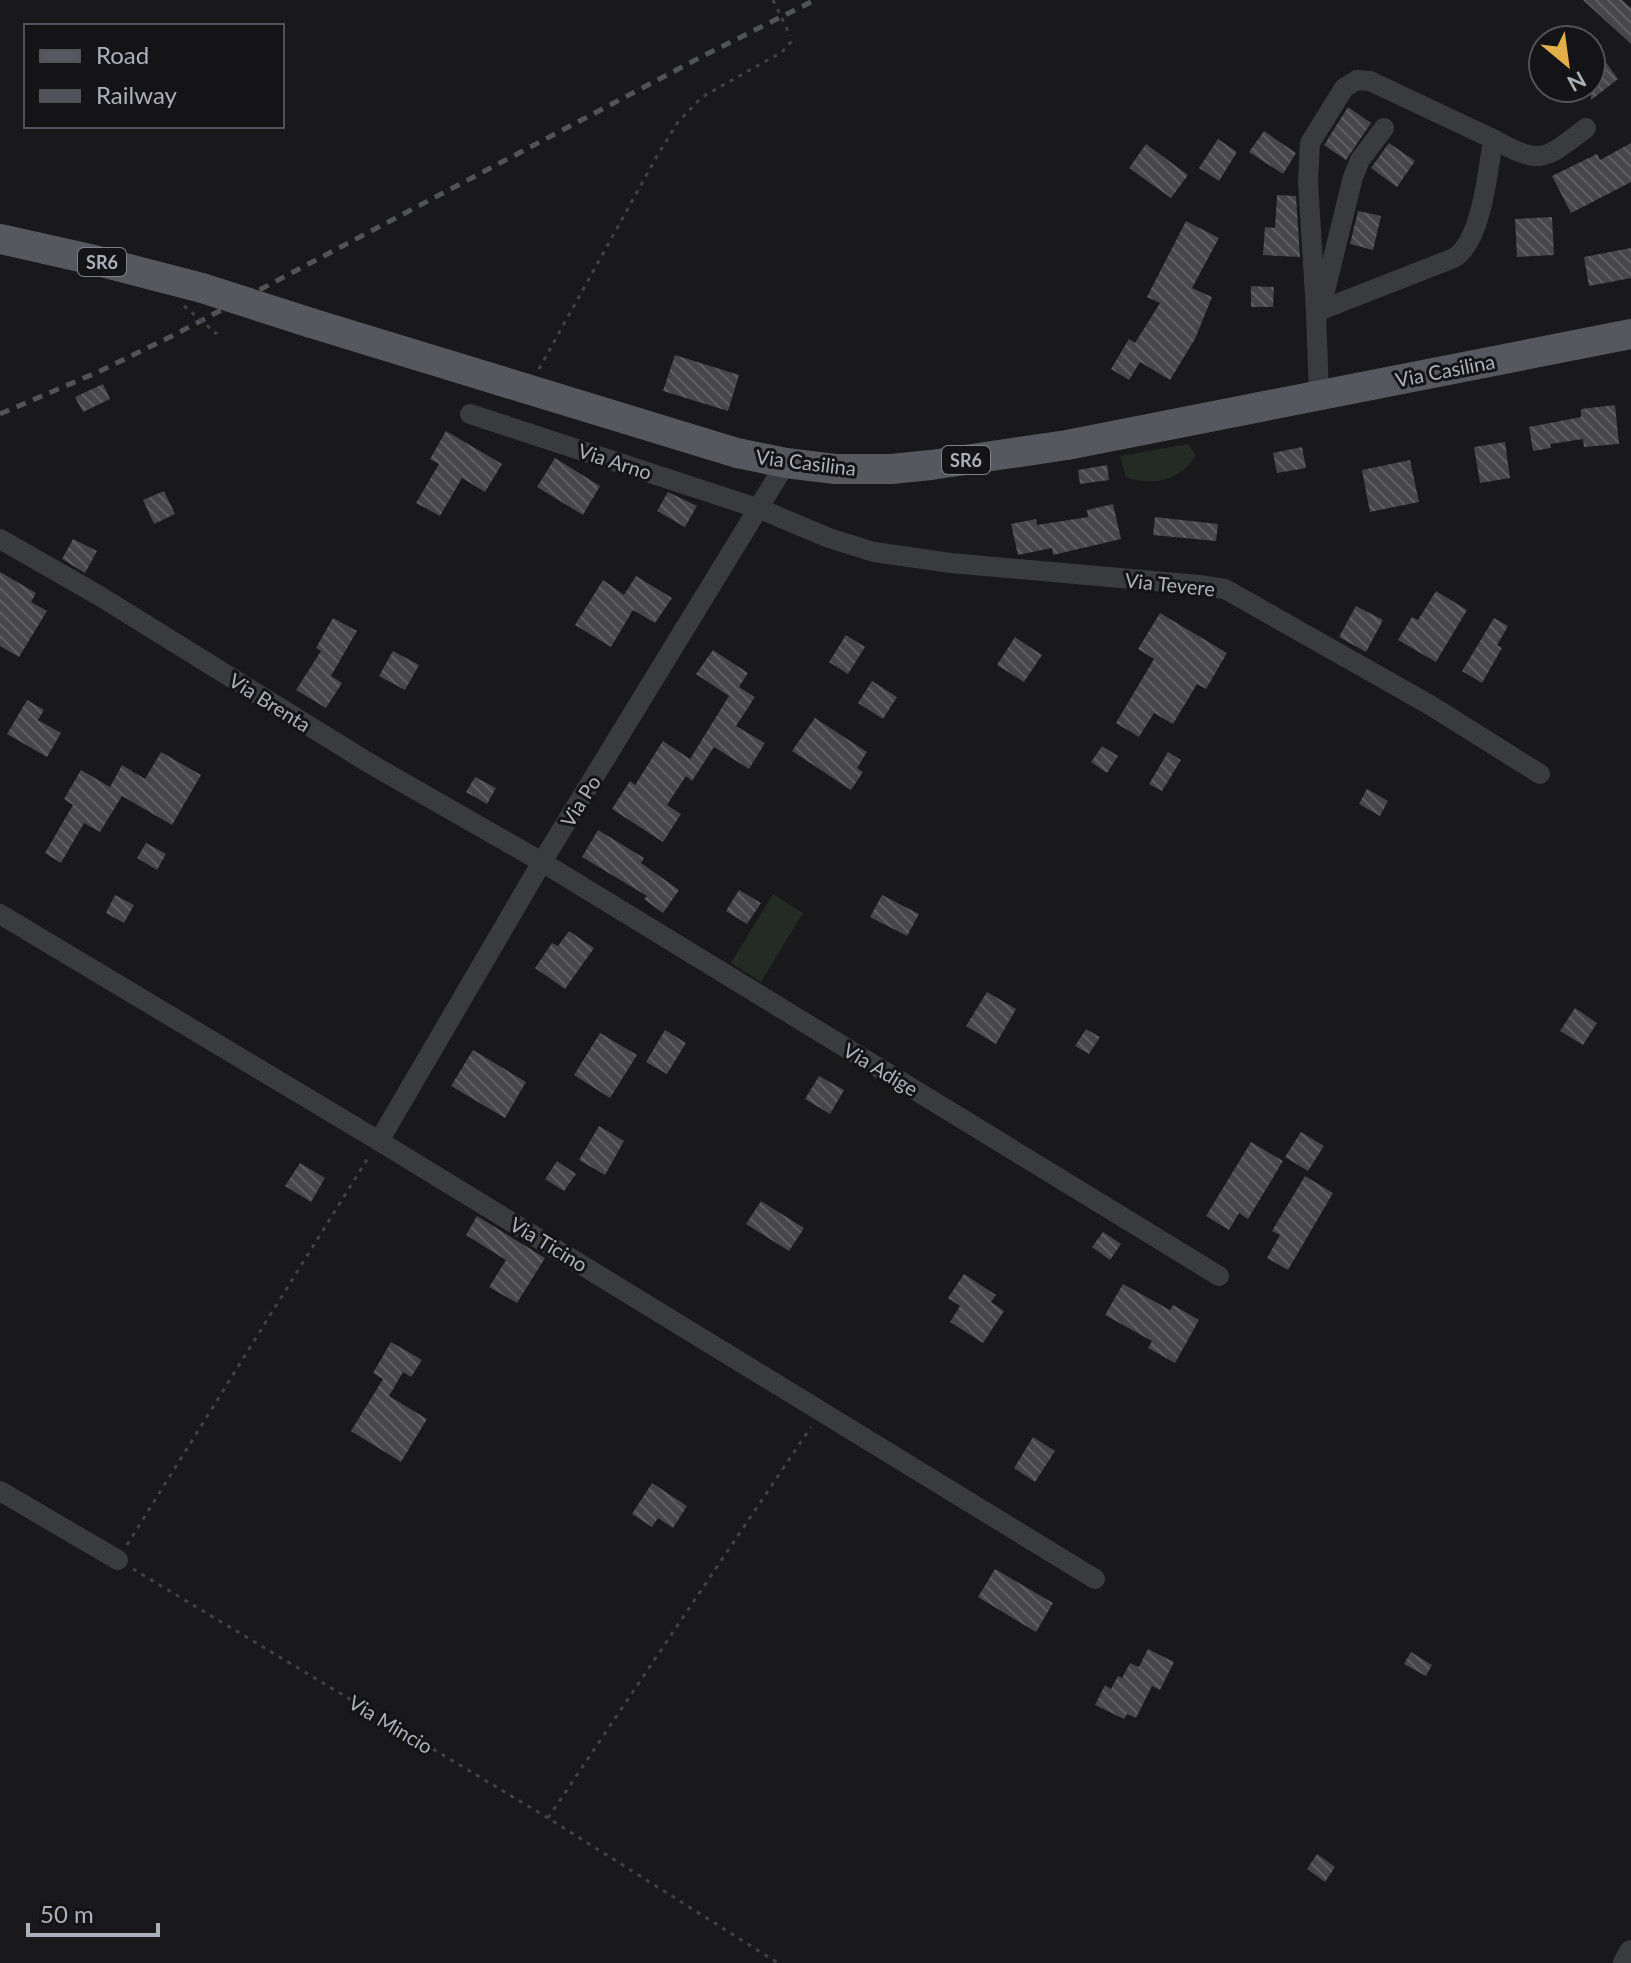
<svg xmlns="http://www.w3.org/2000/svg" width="1631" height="1963" viewBox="0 0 1631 1963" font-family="Lato,sans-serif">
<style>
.green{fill:#232b24}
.building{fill:url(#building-back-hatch)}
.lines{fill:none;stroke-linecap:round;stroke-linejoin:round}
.path{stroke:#404246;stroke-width:3;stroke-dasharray:4 6;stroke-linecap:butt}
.minor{stroke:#3a3b3f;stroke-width:20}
.tertiary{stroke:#3a3b3f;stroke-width:24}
.primary{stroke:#57585e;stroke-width:30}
.rail{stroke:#515358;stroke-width:5;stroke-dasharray:10 8;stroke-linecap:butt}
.path-bridge{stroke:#404246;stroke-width:3;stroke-dasharray:4 6;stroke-linecap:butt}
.primary-bridge{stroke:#57585e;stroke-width:30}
.labels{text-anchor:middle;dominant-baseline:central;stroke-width:6;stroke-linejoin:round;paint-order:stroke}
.shield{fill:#141416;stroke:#7e8188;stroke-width:2}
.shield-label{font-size:18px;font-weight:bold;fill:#acb0b9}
.street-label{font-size:20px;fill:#acb0b9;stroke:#141416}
</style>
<defs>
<pattern id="building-back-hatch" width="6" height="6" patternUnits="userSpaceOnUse" patternTransform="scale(2)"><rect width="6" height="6" fill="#46464b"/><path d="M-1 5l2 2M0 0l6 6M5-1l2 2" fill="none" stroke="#5e5e63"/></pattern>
</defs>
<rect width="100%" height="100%" fill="#19191b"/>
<!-- green -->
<g class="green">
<path d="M 1188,444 L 1196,455 C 1182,480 1151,487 1126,477 L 1120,456 Z"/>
<path d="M 773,894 L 803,913 L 761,982 L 731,963 Z"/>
</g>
<!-- building -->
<g class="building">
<path d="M 1583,0 L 1622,0 L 1631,8 L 1631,44 Z"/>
<path d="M 1591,42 L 1618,79 L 1591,100 Z"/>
<path d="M 1348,107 L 1371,123 L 1346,160 L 1324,145 Z"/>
<path d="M 1264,131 L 1296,153 L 1283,174 L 1249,152 Z"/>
<path d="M 1218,139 L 1237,152 L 1219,181 L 1199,168 Z"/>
<path d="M 1389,143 L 1415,161 L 1397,187 L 1371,168 Z"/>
<path d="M 1631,143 L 1631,182 L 1571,213 L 1552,176 L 1597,154 L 1600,160 Z"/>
<path d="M 1146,144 L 1188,175 L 1171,198 L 1129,168 Z"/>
<path d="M 1277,195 L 1296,196 L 1300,257 L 1263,255 L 1265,227 L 1275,228 Z"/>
<path d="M 1358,211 L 1381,216 L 1373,250 L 1350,244 Z"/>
<path d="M 1552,217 L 1554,255 L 1517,257 L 1515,219 Z"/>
<path d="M 1186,221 L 1219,238 L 1192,288 L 1212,297 L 1195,339 L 1170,380 L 1140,362 L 1129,380 L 1111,369 L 1129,339 L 1135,343 L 1160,303 L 1147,297 Z"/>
<path d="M 1631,248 L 1631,278 L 1589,286 L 1584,257 Z"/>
<path d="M 1251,286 L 1274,287 L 1273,307 L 1251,307 Z"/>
<path d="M 675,355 L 739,375 L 728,411 L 663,391 Z"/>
<path d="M 103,384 L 110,399 L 83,412 L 75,397 Z"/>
<path d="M 1615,405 L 1619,444 L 1584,447 L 1583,439 L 1550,444 L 1551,448 L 1533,451 L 1529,427 L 1581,417 L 1581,409 Z"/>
<path d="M 446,431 L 502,464 L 485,492 L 462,478 L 440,516 L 416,503 L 439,464 L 430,459 Z"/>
<path d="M 1505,442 L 1510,478 L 1480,483 L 1474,447 Z"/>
<path d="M 1302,447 L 1306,468 L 1277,473 L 1273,453 Z"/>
<path d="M 555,458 L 600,486 L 583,515 L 537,487 Z"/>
<path d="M 1410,460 L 1419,502 L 1370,512 L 1362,470 Z"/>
<path d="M 1107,465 L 1109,480 L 1080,484 L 1078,470 Z"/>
<path d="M 164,491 L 175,514 L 154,524 L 143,500 Z"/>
<path d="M 668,492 L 697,506 L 685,527 L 657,511 Z"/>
<path d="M 1113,504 L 1121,539 L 1053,555 L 1052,548 L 1018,555 L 1011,524 L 1036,519 L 1037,525 L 1088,517 L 1087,510 Z"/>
<path d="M 1155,517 L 1218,524 L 1216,541 L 1153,535 Z"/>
<path d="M 73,539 L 97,551 L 85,573 L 62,559 Z"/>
<path d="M 0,572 L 36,593 L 31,602 L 47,611 L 19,657 L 0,646 Z"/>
<path d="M 636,576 L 672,598 L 655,623 L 633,610 L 611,647 L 575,625 L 603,580 L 624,595 Z"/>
<path d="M 1436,591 L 1467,610 L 1436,662 L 1398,640 L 1412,617 L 1418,620 Z"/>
<path d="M 1356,606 L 1383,620 L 1366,652 L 1339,637 Z"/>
<path d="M 1160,613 L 1227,653 L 1206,689 L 1197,684 L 1173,724 L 1154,713 L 1139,737 L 1116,723 L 1154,659 L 1138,649 Z"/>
<path d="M 333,618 L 357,631 L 331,676 L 342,683 L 326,708 L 296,690 L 321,651 L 316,648 Z"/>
<path d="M 1494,618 L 1508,626 L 1497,645 L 1502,648 L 1482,683 L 1462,671 Z"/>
<path d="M 846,635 L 865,647 L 848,674 L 829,662 Z"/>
<path d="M 1015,637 L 1042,655 L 1024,682 L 997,665 Z"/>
<path d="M 713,650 L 748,673 L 739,687 L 755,697 L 736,726 L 765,743 L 749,769 L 714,747 L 692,781 L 686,776 L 667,805 L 681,814 L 663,842 L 612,809 L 630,781 L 635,785 L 663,741 L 690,759 L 729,696 L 696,674 Z"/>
<path d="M 393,651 L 419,665 L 405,690 L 379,676 Z"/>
<path d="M 872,681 L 897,697 L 883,719 L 858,703 Z"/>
<path d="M 27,700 L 44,710 L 38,720 L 61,733 L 47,757 L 7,734 Z"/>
<path d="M 815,718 L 867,752 L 857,768 L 863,772 L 851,790 L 792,751 Z"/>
<path d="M 1102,746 L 1118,756 L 1107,773 L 1091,762 Z"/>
<path d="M 161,752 L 201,775 L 172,825 L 122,796 L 100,832 L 84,823 L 61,863 L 45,853 L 73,805 L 64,799 L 81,770 L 110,787 L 122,765 L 145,779 Z"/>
<path d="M 1168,752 L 1181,760 L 1162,791 L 1149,784 Z"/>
<path d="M 475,777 L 496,788 L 487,804 L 466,792 Z"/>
<path d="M 1367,789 L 1388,801 L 1380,816 L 1359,804 Z"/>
<path d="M 598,830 L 644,858 L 641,863 L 679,890 L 663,913 L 644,899 L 647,896 L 582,857 Z"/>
<path d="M 146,843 L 166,854 L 157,870 L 137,858 Z"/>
<path d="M 739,890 L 761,903 L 747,924 L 726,911 Z"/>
<path d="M 115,895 L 134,905 L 124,923 L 106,913 Z"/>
<path d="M 882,895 L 919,914 L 907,936 L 870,917 Z"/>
<path d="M 569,931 L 594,948 L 565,989 L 535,968 L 552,943 L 558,946 Z"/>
<path d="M 987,992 L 1016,1009 L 996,1044 L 966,1026 Z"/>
<path d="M 1575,1008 L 1597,1023 L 1583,1045 L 1560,1031 Z"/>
<path d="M 1086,1029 L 1100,1037 L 1089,1054 L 1075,1046 Z"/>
<path d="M 665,1030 L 686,1043 L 667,1074 L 646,1062 Z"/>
<path d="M 600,1033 L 637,1055 L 610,1098 L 574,1075 Z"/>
<path d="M 473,1050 L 526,1082 L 505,1118 L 451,1086 Z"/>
<path d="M 819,1076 L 844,1090 L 830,1114 L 805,1099 Z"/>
<path d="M 599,1126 L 624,1141 L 605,1175 L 579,1160 Z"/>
<path d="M 1301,1132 L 1324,1146 L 1308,1171 L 1285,1157 Z"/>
<path d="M 1251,1142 L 1283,1161 L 1248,1219 L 1239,1213 L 1229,1230 L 1206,1216 Z"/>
<path d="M 557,1161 L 576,1174 L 564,1191 L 545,1179 Z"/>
<path d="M 300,1163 L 325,1178 L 311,1202 L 285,1186 Z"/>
<path d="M 1305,1176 L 1333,1193 L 1288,1270 L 1267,1258 L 1280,1235 L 1272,1231 Z"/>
<path d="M 761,1201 L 804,1228 L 789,1251 L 746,1224 Z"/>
<path d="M 477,1216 L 545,1258 L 517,1303 L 489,1287 L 506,1260 L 466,1235 Z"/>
<path d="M 1103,1232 L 1121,1244 L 1110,1260 L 1092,1247 Z"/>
<path d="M 964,1274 L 996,1295 L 991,1302 L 1004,1311 L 983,1343 L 950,1322 L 960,1306 L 948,1298 Z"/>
<path d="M 1123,1284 L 1170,1310 L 1173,1305 L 1199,1320 L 1175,1363 L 1148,1348 L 1152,1341 L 1105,1315 Z"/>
<path d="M 391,1342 L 422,1360 L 411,1377 L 403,1372 L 389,1396 L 427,1419 L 401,1462 L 351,1431 L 383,1379 L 373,1373 Z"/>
<path d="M 1033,1437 L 1055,1451 L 1035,1482 L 1014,1468 Z"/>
<path d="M 652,1483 L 687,1506 L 673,1528 L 658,1518 L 652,1527 L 632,1514 Z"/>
<path d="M 995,1569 L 1053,1603 L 1036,1632 L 978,1597 Z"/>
<path d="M 1148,1649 L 1174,1662 L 1160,1690 L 1152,1686 L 1136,1718 L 1127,1714 L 1124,1719 L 1095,1705 L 1105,1685 L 1111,1689 L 1118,1676 L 1122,1678 L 1130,1663 L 1139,1667 Z"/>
<path d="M 1411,1652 L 1432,1665 L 1426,1676 L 1404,1664 Z"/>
<path d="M 1317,1854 L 1335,1867 L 1325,1882 L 1307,1869 Z"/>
</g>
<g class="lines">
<!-- path -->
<g class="path">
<path d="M 539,369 L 657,156 L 678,122 L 702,97 L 782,52 L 791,42 L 790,35"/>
<path d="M 127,1545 L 368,1158"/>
<path d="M 133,1569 L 548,1818 L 778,1963"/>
<path d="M 548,1818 L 811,1427"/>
</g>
<!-- minor -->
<g class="minor">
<path d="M 1493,139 C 1542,166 1544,160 1586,128"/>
<path d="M 1322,303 L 1353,177 L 1360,160 L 1384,128"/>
<path d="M 1316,312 L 1308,182 L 1310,143 L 1344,88 L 1357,80 L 1370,81 L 1493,139 C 1488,170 1482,241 1454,258 L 1316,312 L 1319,395"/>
<path d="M 470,414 L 760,509 L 829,538 L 874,552 L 951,563 L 1199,585 L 1225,589 L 1430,705 L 1540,774"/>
<path d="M 0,539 L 98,595 L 369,763 L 542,862 L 1219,1276"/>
<path d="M 0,914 L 379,1141 L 1095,1579"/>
<path d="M 379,1141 L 542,862 L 786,463"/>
<path d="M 0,1491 L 118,1560"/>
</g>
<!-- tertiary -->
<path class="tertiary" d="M 1625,1963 L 1631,1952"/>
<!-- primary -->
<g class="primary">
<path d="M 0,239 L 94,260 L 202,288"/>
<path d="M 311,323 L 737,453 L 786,463 L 835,469 L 891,469 L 931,465 L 1067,445 L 1631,334"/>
</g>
<!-- rail -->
<path class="rail" d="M 0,414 L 98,372 L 172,336 L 701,57 L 815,0"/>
<!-- path-bridge -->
<g class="path-bridge">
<path d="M 773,0 L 790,35"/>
<path d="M 184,306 L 217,334"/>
</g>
<!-- primary-bridge -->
<path class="primary-bridge" d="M 202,288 L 311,323"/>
</g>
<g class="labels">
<!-- shield labels -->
<g class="shield">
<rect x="78" y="248" width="48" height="28" rx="6"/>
<rect x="942" y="446" width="48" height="28" rx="6"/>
</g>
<g class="shield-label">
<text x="102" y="262">SR6</text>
<text x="966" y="460">SR6</text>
</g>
<!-- street labels -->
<g class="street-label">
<text transform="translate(1445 370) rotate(-11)">Via Casilina</text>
<text transform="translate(615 461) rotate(18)">Via Arno</text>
<text transform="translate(806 462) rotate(7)">Via Casilina</text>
<text transform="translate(1170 584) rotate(6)">Via Tevere</text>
<text transform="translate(270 702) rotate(32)">Via Brenta</text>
<text transform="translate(580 801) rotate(-58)">Via Po</text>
<text transform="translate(881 1069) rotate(31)">Via Adige</text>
<text transform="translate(549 1244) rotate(31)">Via Ticino</text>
<text transform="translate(391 1724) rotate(31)">Via Mincio</text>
</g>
</g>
<!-- legend -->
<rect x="24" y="24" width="260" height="104" fill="#141416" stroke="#515257" stroke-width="2"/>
<rect x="40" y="50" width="40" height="12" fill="#57585e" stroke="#515257" stroke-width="2"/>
<text x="96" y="64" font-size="24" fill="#acb0b9">Road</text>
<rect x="40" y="90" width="40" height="12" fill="#515358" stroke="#515257" stroke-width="2"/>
<text x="96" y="104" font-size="24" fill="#acb0b9">Railway</text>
<!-- north arrow -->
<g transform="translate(1567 64) rotate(151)"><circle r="38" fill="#141416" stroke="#515257" stroke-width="2"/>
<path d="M0-6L14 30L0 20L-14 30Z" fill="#e3af49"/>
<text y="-12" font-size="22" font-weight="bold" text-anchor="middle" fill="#acb0b9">N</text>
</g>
<!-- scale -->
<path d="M28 1923v12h130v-12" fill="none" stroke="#acb0b9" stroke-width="4"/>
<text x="40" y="1923" font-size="24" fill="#acb0b9" stroke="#141416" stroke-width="6" paint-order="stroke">50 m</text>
</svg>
